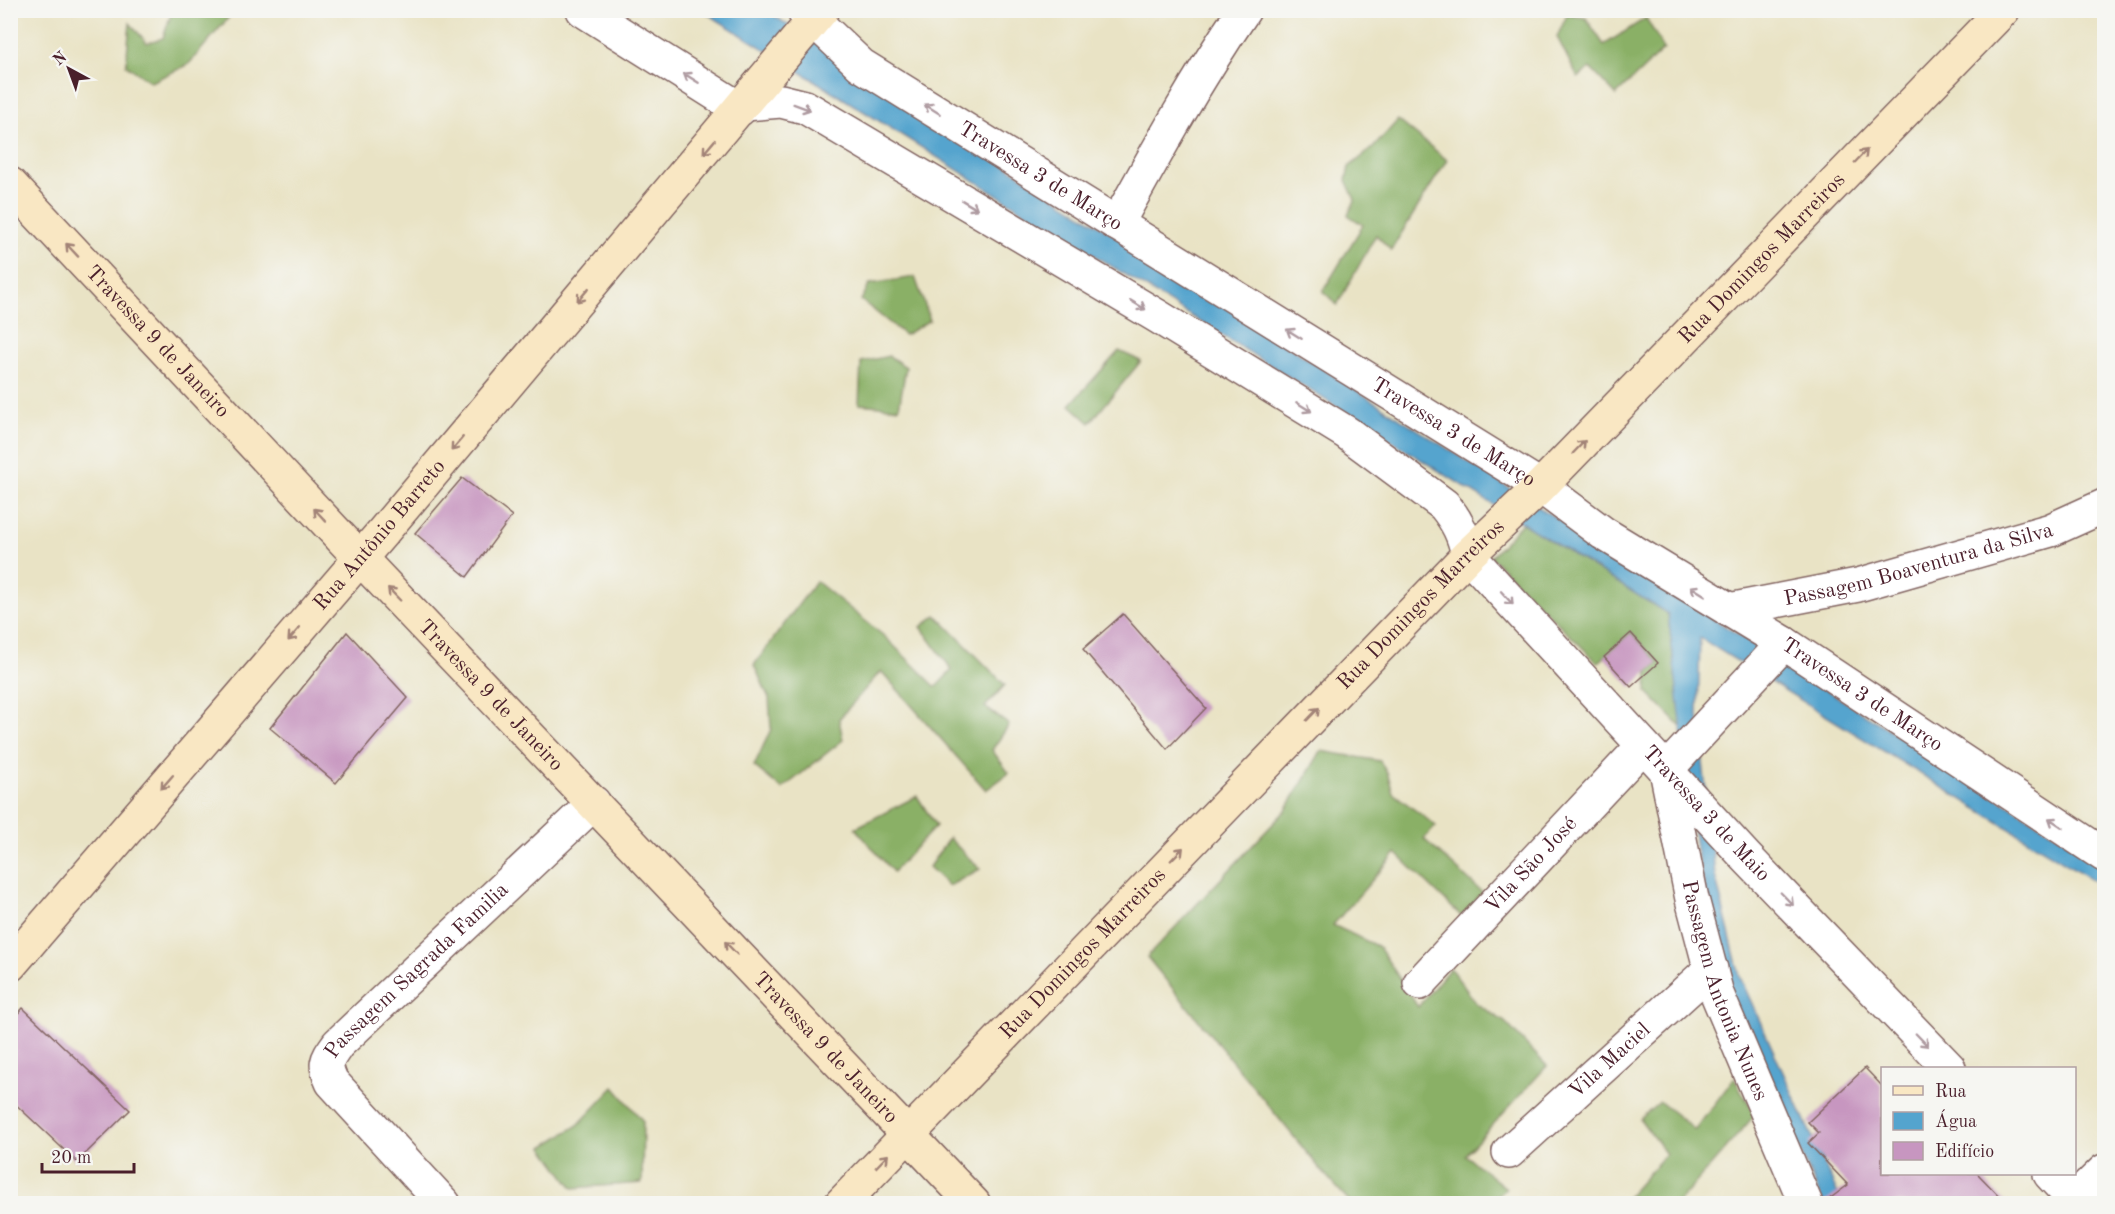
<svg xmlns="http://www.w3.org/2000/svg" width="2115" height="1214" viewBox="0 0 2115 1214" font-family="'Old Standard TT',serif">
<style>
.forest{fill:#8ab066;stroke:#6a6848;stroke-width:1.5}
.water{fill:#54a4ce;stroke:#4f627c;stroke-width:1.5}
.building{fill:#c796c0}
.lines{fill:none;stroke-linecap:round;stroke-linejoin:round}
.street-casing{stroke:#826461;stroke-width:36}
.secondary-casing{stroke:#826461;stroke-width:36}
.street{stroke:#fff;stroke-width:33}
.secondary{stroke:#f9e7c3;stroke-width:33}
.oneway{stroke:#ae9aa0}
.oneway2{stroke:#a28377}
.labels{text-anchor:middle;dominant-baseline:central;stroke-width:4.5;stroke-linejoin:round;paint-order:stroke}
.street-label{font-size:21px;fill:#4a1f2b;stroke:#f6f6f2}
</style>
<rect width="100%" height="100%" fill="#f6f6f2"/>
<filter id="ink" filterUnits="userSpaceOnUse"><feTurbulence type="fractalNoise" baseFrequency=".0167" numOctaves="2"/><feDisplacementMap in="SourceGraphic" scale="12" xChannelSelector="R" yChannelSelector="G"/><feConvolveMatrix kernelMatrix="1 2 1 2 8 2 1 2 1" color-interpolation-filters="sRGB"/></filter>
<filter id="wash" filterUnits="userSpaceOnUse"><feTurbulence type="fractalNoise" baseFrequency=".008" numOctaves="4" result="noise"/><feDisplacementMap in="SourceGraphic" scale="24" xChannelSelector="R" yChannelSelector="G"/><feGaussianBlur stdDeviation="1.35" result="paint"/><feColorMatrix in="noise" values="0 0 0 0 0 0 0 0 0 0 0 0 0 0 0 0 0 1.4 0 .05"/><feComposite in="paint" operator="in"/></filter>
<g filter="url(#wash)">
<rect width="100%" height="100%" fill="#e9e3c5"/>
<!-- forest -->
<g class="forest">
<path d="M 172,11 L 221,11 L 229,17 L 188,65 L 151,82 L 126,65 L 130,23 L 147,43 L 163,38 Z"/>
<path d="M 1567,15 L 1586,18 L 1604,45 L 1646,18 L 1664,49 L 1616,95 L 1590,68 L 1578,78 L 1557,37 Z"/>
<path d="M 1398,120 L 1447,160 L 1391,250 L 1376,235 L 1337,305 L 1323,291 L 1363,225 L 1348,215 L 1355,200 L 1346,180 L 1349,167 L 1373,148 Z"/>
<path d="M 915,277 L 930,320 L 905,335 L 861,300 L 870,284 Z"/>
<path d="M 1119,351 L 1141,361 L 1090,423 L 1070,405 Z"/>
<path d="M 889,356 L 906,367 L 899,408 L 859,404 L 861,362 Z"/>
<path d="M 1522,523 L 1668,614 L 1683,729 L 1647,692 L 1648,672 L 1658,663 L 1631,633 L 1598,663 L 1491,557 Z"/>
<path d="M 816,581 L 884,636 L 936,687 L 952,670 L 921,627 L 936,615 L 1005,685 L 985,707 L 1009,725 L 992,750 L 1009,773 L 986,790 L 881,671 L 839,719 L 843,740 L 782,789 L 754,766 L 771,729 L 769,698 L 754,665 Z"/>
<path d="M 1321,751 L 1380,761 L 1388,775 L 1393,793 L 1436,826 L 1424,839 L 1486,896 L 1464,919 L 1396,853 L 1333,925 L 1379,947 L 1418,1007 L 1450,968 L 1477,1004 L 1505,1022 L 1547,1066 L 1465,1155 L 1506,1188 L 1489,1203 L 1351,1203 L 1321,1170 L 1147,957 L 1286,810 Z"/>
<path d="M 917,796 L 936,826 L 893,872 L 855,828 Z"/>
<path d="M 949,838 L 980,869 L 949,886 L 929,867 Z"/>
<path d="M 1734,1078 L 1755,1115 L 1678,1203 L 1621,1204 L 1666,1154 L 1640,1119 L 1660,1102 L 1695,1130 Z"/>
<path d="M 614,1087 L 643,1121 L 642,1183 L 573,1188 L 543,1147 L 578,1125 Z"/>
</g>
<!-- water -->
<path class="water" d="M 703,11 L 767,11 L 841,60 L 1704,613 L 2104,865 L 2104,887 L 1700,638 L 1698,715 L 1715,875 L 1740,977 L 1842,1203 L 1823,1203 L 1726,985 L 1696,849 L 1668,614 Z"/>
<g id="blocks">
<!-- building -->
<g class="building">
<path d="M 462,478 L 512,516 L 467,577 L 415,533 Z"/>
<path d="M 1123,614 L 1206,708 L 1167,749 L 1083,649 Z"/>
<path d="M 347,632 L 408,698 L 336,783 L 270,728 Z"/>
<path d="M 1631,633 L 1658,663 L 1631,687 L 1604,657 Z"/>
<path d="M 23,1008 L 130,1110 L 77,1162 L 10,1099 L 10,1022 Z"/>
<path d="M 1865,1068 L 1882,1086 L 1882,1173 L 1977,1173 L 2006,1203 L 1824,1203 L 1848,1185 L 1808,1143 L 1819,1133 L 1808,1122 Z"/>
</g>
</g>
</g>
<g filter="url(#ink)">
<use href="#blocks" fill-opacity="0" stroke="#826461" stroke-width="1.5"/>
<g class="lines">
<!-- street casing -->
<g class="street-casing">
<g id="street">
<path d="M 583,10 L 740,109"/>
<path id="s1" d="M 803,10 L 861,65 L 1540,486 L 1603,533 L 1784,643 L 2104,855"/>
<path id="s2" d="M 745,104 L 781,101 L 805,107 L 1157,316 L 1347,433 L 1444,505 C 1457,521 1464,535 1468,555 L 1746,857 L 1949,1068"/>
<path d="M 1117,224 C 1157,151 1197,79 1244,10"/>
<path id="s3" d="M 1729,610 L 1858,585 L 2051,530 L 2104,506"/>
<path id="s4" d="M 1784,643 L 1666,770 L 1692,899 L 1717,994 L 1806,1204"/>
<path id="s5" d="M 1420,983 L 1643,746"/>
<path id="s6" d="M 1509,1152 L 1711,969"/>
<path d="M 2050,1174 L 2078,1204"/>
<path id="s7" d="M 444,1204 L 332,1082 C 323,1063 327,1060 338,1044 L 594,803"/>
<path d="M 2070,1204 L 2104,1171"/>
</g>
</g>
<!-- secondary casing -->
<g class="secondary-casing">
<g id="secondary">
<path id="s8" d="M 10,184 L 360,558 L 974,1204"/>
<path id="s9" d="M 10,965 L 382,533 L 822,10"/>
<path id="s10" d="M 841,1204 L 1468,555 L 1538,489 L 2003,10"/>
</g>
</g>
<!-- street -->
<use href="#street" class="street"/>
<!-- secondary -->
<use href="#secondary" class="secondary"/>
</g>
<!-- one-way arrows -->
<defs><path id="oneway-shaft" d="M-6 0H5M1.5-3L5.5 0L1.5 3" fill="none" stroke-width="1.6" stroke-linecap="round" stroke-linejoin="round" transform="scale(1.5)"/></defs>
<g class="oneway">
<use href="#oneway-shaft" transform="translate(691 78) rotate(-148)"/>
<use href="#oneway-shaft" transform="translate(802 107) rotate(20)"/>
<use href="#oneway-shaft" transform="translate(932 109) rotate(-148)"/>
<use href="#oneway-shaft" transform="translate(970 205) rotate(31)"/>
<use href="#oneway-shaft" transform="translate(1138 305) rotate(31)"/>
<use href="#oneway-shaft" transform="translate(1294 334) rotate(-148)"/>
<use href="#oneway-shaft" transform="translate(1304 407) rotate(32)"/>
<use href="#oneway-shaft" transform="translate(1698 591) rotate(-148)"/>
<use href="#oneway-shaft" transform="translate(1507 598) rotate(48)"/>
<use href="#oneway-shaft" transform="translate(2056 823) rotate(-146)"/>
<use href="#oneway-shaft" transform="translate(1787 899) rotate(46)"/>
<use href="#oneway-shaft" transform="translate(1922 1040) rotate(46)"/>
</g>
<g class="oneway2">
<use href="#oneway-shaft" transform="translate(709 147) rotate(130)"/>
<use href="#oneway-shaft" transform="translate(1861 156) rotate(-46)"/>
<use href="#oneway-shaft" transform="translate(72 250) rotate(-133)"/>
<use href="#oneway-shaft" transform="translate(583 295) rotate(130)"/>
<use href="#oneway-shaft" transform="translate(457 444) rotate(130)"/>
<use href="#oneway-shaft" transform="translate(1579 447) rotate(-46)"/>
<use href="#oneway-shaft" transform="translate(320 515) rotate(-133)"/>
<use href="#oneway-shaft" transform="translate(394 594) rotate(-134)"/>
<use href="#oneway-shaft" transform="translate(294 634) rotate(131)"/>
<use href="#oneway-shaft" transform="translate(1313 714) rotate(-46)"/>
<use href="#oneway-shaft" transform="translate(167 782) rotate(131)"/>
<use href="#oneway-shaft" transform="translate(1177 854) rotate(-46)"/>
<use href="#oneway-shaft" transform="translate(731 948) rotate(-134)"/>
<use href="#oneway-shaft" transform="translate(882 1161) rotate(-46)"/>
</g>
</g>
<g class="labels">
<!-- street labels -->
<g class="street-label">
<text stroke="none"><textPath href="#s1" startOffset="291">Travessa 3 de Março</textPath></text>
<text stroke="none"><textPath href="#s10" startOffset="1320">Rua Domingos Marreiros</textPath></text>
<text stroke="none"><textPath href="#s8" startOffset="216">Travessa 9 de Janeiro</textPath></text>
<text stroke="none"><textPath href="#s1" startOffset="777">Travessa 3 de Março</textPath></text>
<text stroke="none"><textPath href="#s9" startOffset="567">Rua Antônio Barreto</textPath></text>
<text stroke="none"><textPath href="#s3" startOffset="195">Passagem Boaventura da Silva</textPath></text>
<text stroke="none"><textPath href="#s10" startOffset="834">Rua Domingos Marreiros</textPath></text>
<text stroke="none"><textPath href="#s8" startOffset="702">Travessa 9 de Janeiro</textPath></text>
<text stroke="none"><textPath href="#s1" startOffset="1263">Travessa 3 de Março</textPath></text>
<text stroke="none"><textPath href="#s2" startOffset="1222">Travessa 3 de Maio</textPath></text>
<text stroke="none"><textPath href="#s5" startOffset="162">Vila São José</textPath></text>
<text stroke="none"><textPath href="#s10" startOffset="348">Rua Domingos Marreiros</textPath></text>
<text stroke="none"><textPath href="#s7" startOffset="315">Passagem Sagrada Familia</textPath></text>
<text stroke="none"><textPath href="#s4" startOffset="402">Passagem Antonia Nunes</textPath></text>
<text stroke="none"><textPath href="#s8" startOffset="1188">Travessa 9 de Janeiro</textPath></text>
<text stroke="none"><textPath href="#s6" startOffset="136">Vila Maciel</textPath></text>
</g>
</g>
<!-- margin -->
<rect width="2115" height="1214" fill="none" stroke="#f6f6f2" stroke-width="36"/>
<!-- legend -->
<rect x="1881" y="1067" width="195" height="108" fill="#f6f6f2" stroke="#b1a0a2" stroke-width="1.5"/>
<rect x="1893" y="1086" width="30" height="9" fill="#f9e7c3" stroke="#b1a0a2" stroke-width="1.5"/>
<text x="1935" y="1097" font-size="18" fill="#4a1f2b">Rua</text>
<rect x="1893" y="1112" width="30" height="18" fill="#54a4ce" stroke="#b1a0a2" stroke-width="1.5"/>
<text x="1935" y="1127" font-size="18" fill="#4a1f2b">Água</text>
<rect x="1893" y="1142" width="30" height="18" fill="#c796c0" stroke="#b1a0a2" stroke-width="1.5"/>
<text x="1935" y="1157" font-size="18" fill="#4a1f2b">Edifício</text>
<!-- north arrow -->
<g transform="translate(69 69) rotate(319)" stroke="#f6f6f2" stroke-width="4.5" paint-order="stroke">
<path d="M0-4.5L10 22L0 15L-10 22Z" fill="#4a1f2b"/>
<text y="-9" font-size="16" font-weight="bold" text-anchor="middle" fill="#4a1f2b">N</text>
</g>
<!-- scale -->
<path d="M42 1163v9h92v-9" fill="none" stroke="#4a1f2b" stroke-width="3"/>
<text x="51" y="1163" font-size="18" fill="#4a1f2b" stroke="#f6f6f2" stroke-width="4.5" paint-order="stroke">20 m</text>
</svg>
